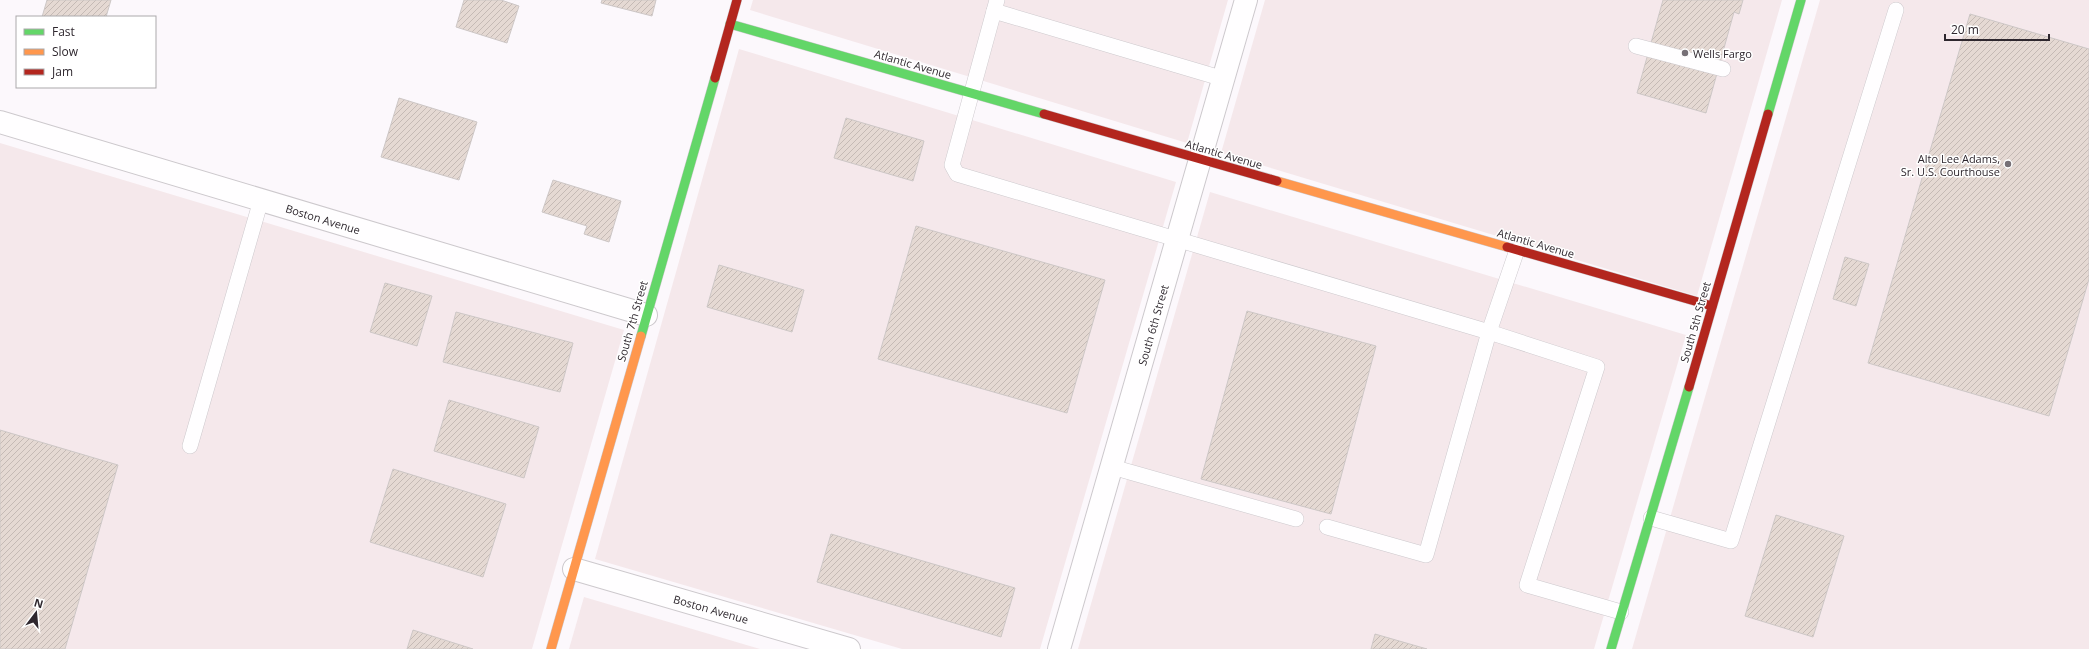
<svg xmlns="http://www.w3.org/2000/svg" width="2089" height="649" viewBox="0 0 2089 649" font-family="'Open Sans',sans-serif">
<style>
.commercial{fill:#f5e8eb}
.building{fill:url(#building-hatch);stroke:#cdc7c6}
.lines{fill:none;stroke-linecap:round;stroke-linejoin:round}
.lane-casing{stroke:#cdc9cd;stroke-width:16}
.street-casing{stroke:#cdc9cd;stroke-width:24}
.fast-casing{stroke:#cdc9cd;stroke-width:10}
.slow-casing{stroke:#cdc9cd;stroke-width:10}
.jam-casing{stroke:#cdc9cd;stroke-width:10}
.lane{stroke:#fffeff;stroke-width:15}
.street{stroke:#fffeff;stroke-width:22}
.fast{stroke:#63d668;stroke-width:9}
.slow{stroke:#ff974d;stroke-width:9}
.jam{stroke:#b3261e;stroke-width:9}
.poi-dot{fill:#767076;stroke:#fff;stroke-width:1.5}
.labels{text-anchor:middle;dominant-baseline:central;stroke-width:3;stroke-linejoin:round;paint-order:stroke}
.poi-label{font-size:11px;fill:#2e272e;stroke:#fff;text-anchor:start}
.street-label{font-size:11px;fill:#2e272e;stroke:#fff}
</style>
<defs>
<pattern id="building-hatch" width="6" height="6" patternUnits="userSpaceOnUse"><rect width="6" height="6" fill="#e5d9d3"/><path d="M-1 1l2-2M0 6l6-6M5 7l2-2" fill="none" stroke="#c5bab5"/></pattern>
</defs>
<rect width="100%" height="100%" fill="#fcf8fc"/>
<!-- commercial -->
<g class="commercial">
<path d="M 753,0 L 1228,0 L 1187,143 L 750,10 Z"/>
<path d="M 1265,0 L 1782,0 L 1697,296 L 1221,153 Z"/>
<path d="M 1820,0 L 2089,0 L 2089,649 L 1632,649 Z"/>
<path d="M 739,49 L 1176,182 L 1040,649 L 902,649 L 595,559 Z"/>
<path d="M 0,143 L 624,330 L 532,649 L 0,649 Z"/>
<path d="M 1210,192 L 1686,335 L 1594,649 L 1078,649 Z"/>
<path d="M 584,597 L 760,649 L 569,649 Z"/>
</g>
<!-- building -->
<g class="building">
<path d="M 47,0 L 111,0 L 106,17 L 42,17 Z"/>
<path d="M 464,0 L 501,0 L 519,6 L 507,43 L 456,27 Z"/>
<path d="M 602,0 L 656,0 L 652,16 L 601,3 Z"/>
<path d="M 1663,0 L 1743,0 L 1739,14 L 1734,12 L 1706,113 L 1637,93 Z"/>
<path d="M 1970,14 L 2089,49 L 2089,279 L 2049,416 L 1868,363 Z"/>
<path d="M 399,98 L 477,122 L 459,180 L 381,157 Z"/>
<path d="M 846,118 L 924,141 L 913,181 L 834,158 Z"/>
<path d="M 553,180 L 621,201 L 609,242 L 584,234 L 587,226 L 542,212 Z"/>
<path d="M 916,226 L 1105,280 L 1067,413 L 878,359 Z"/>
<path d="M 1845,257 L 1869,264 L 1856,306 L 1833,299 Z"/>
<path d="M 719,265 L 804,290 L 792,332 L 707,307 Z"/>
<path d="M 385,283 L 432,296 L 417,346 L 370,332 Z"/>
<path d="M 1247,311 L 1376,346 L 1331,514 L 1201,479 Z"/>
<path d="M 456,312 L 573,343 L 560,392 L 443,362 Z"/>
<path d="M 449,400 L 539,427 L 524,478 L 434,451 Z"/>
<path d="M 0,430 L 118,465 L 65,649 L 0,649 Z"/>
<path d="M 393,469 L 506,504 L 483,577 L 370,542 Z"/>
<path d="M 1776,515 L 1844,536 L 1813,637 L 1745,616 Z"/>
<path d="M 831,534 L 1015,588 L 1001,637 L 817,582 Z"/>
<path d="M 413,630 L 473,649 L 407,649 Z"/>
<path d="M 1375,634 L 1427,649 L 1371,649 Z"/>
</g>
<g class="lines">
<!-- lane casing -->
<g class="lane-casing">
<g id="lane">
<path d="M 997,0 L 952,165 L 957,174 L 1489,332 L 1597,367 L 1527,585 L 1621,612"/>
<path d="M 994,11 L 1224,79"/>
<path d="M 1636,46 L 1723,69"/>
<path d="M 190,446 L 261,200"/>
<path d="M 1112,467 L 1296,519"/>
<path d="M 1651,518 L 1731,541 L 1896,10"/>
<path d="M 1327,527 L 1426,555 L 1489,332 L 1517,250"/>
</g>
</g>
<!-- street casing -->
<g class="street-casing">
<g id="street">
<path d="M 0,122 L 646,315"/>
<path d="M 574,569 L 849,649"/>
<path d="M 1059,649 L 1246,0"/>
</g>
</g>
<!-- fast casing -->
<g class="fast-casing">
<g id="fast">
<path d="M 730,24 L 1044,114"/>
<path d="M 1768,114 L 1801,0"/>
<path d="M 641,336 L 715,78"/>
<path d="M 1611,649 L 1689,387"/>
</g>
</g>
<!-- slow casing -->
<g class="slow-casing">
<g id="slow">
<path d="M 1277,181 L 1507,247"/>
<path d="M 551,649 L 641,336"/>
</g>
</g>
<!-- jam casing -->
<g class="jam-casing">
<g id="jam">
<path d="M 715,78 L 737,0"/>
<path d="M 1044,114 L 1277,181"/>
<path d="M 1507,247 L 1712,306"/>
<path d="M 1689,387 L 1768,114"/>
</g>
</g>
<!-- lane -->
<use href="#lane" class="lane"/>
<!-- street -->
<use href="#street" class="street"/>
<!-- fast -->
<use href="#fast" class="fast"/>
<!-- slow -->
<use href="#slow" class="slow"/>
<!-- jam -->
<use href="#jam" class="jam"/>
</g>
<!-- markers -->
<g class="poi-dot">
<circle cx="1685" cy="53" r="4"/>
<circle cx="2008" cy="164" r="4"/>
</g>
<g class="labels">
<!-- poi labels -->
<g class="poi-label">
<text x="1693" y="53">Wells Fargo</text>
<text x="2000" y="158" text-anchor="end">Alto Lee Adams,<tspan x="2000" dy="13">Sr. U.S. Courthouse</tspan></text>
</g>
<!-- street labels -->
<g class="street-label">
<text transform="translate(913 64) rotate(16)">Atlantic Avenue</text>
<text transform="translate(1224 154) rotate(16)">Atlantic Avenue</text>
<text transform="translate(323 219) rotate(17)">Boston Avenue</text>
<text transform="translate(1536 243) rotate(16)">Atlantic Avenue</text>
<text transform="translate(632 321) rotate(-74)">South 7th Street</text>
<text transform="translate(1695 322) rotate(-74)">South 5th Street</text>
<text transform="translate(1153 325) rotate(-74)">South 6th Street</text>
<text transform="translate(711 609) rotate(16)">Boston Avenue</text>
</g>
</g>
<!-- legend -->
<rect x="16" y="16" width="140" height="72" fill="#ffffff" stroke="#aba9ab"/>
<rect x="24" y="29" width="20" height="6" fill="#63d668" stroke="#aba9ab"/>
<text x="52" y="36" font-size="12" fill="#2e272e">Fast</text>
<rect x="24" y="49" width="20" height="6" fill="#ff974d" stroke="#aba9ab"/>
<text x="52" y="56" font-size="12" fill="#2e272e">Slow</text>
<rect x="24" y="69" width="20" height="6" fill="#b3261e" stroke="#aba9ab"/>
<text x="52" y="76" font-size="12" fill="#2e272e">Jam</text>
<!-- north arrow -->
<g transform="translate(36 613) rotate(16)" stroke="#ffffff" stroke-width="3" paint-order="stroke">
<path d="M0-3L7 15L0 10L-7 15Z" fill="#2e272e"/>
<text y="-6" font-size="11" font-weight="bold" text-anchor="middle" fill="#2e272e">N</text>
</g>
<!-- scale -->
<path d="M1945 34v6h104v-6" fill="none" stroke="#2e272e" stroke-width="2"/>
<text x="1951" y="34" font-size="12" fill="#2e272e" stroke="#ffffff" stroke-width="3" paint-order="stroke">20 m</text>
</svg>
